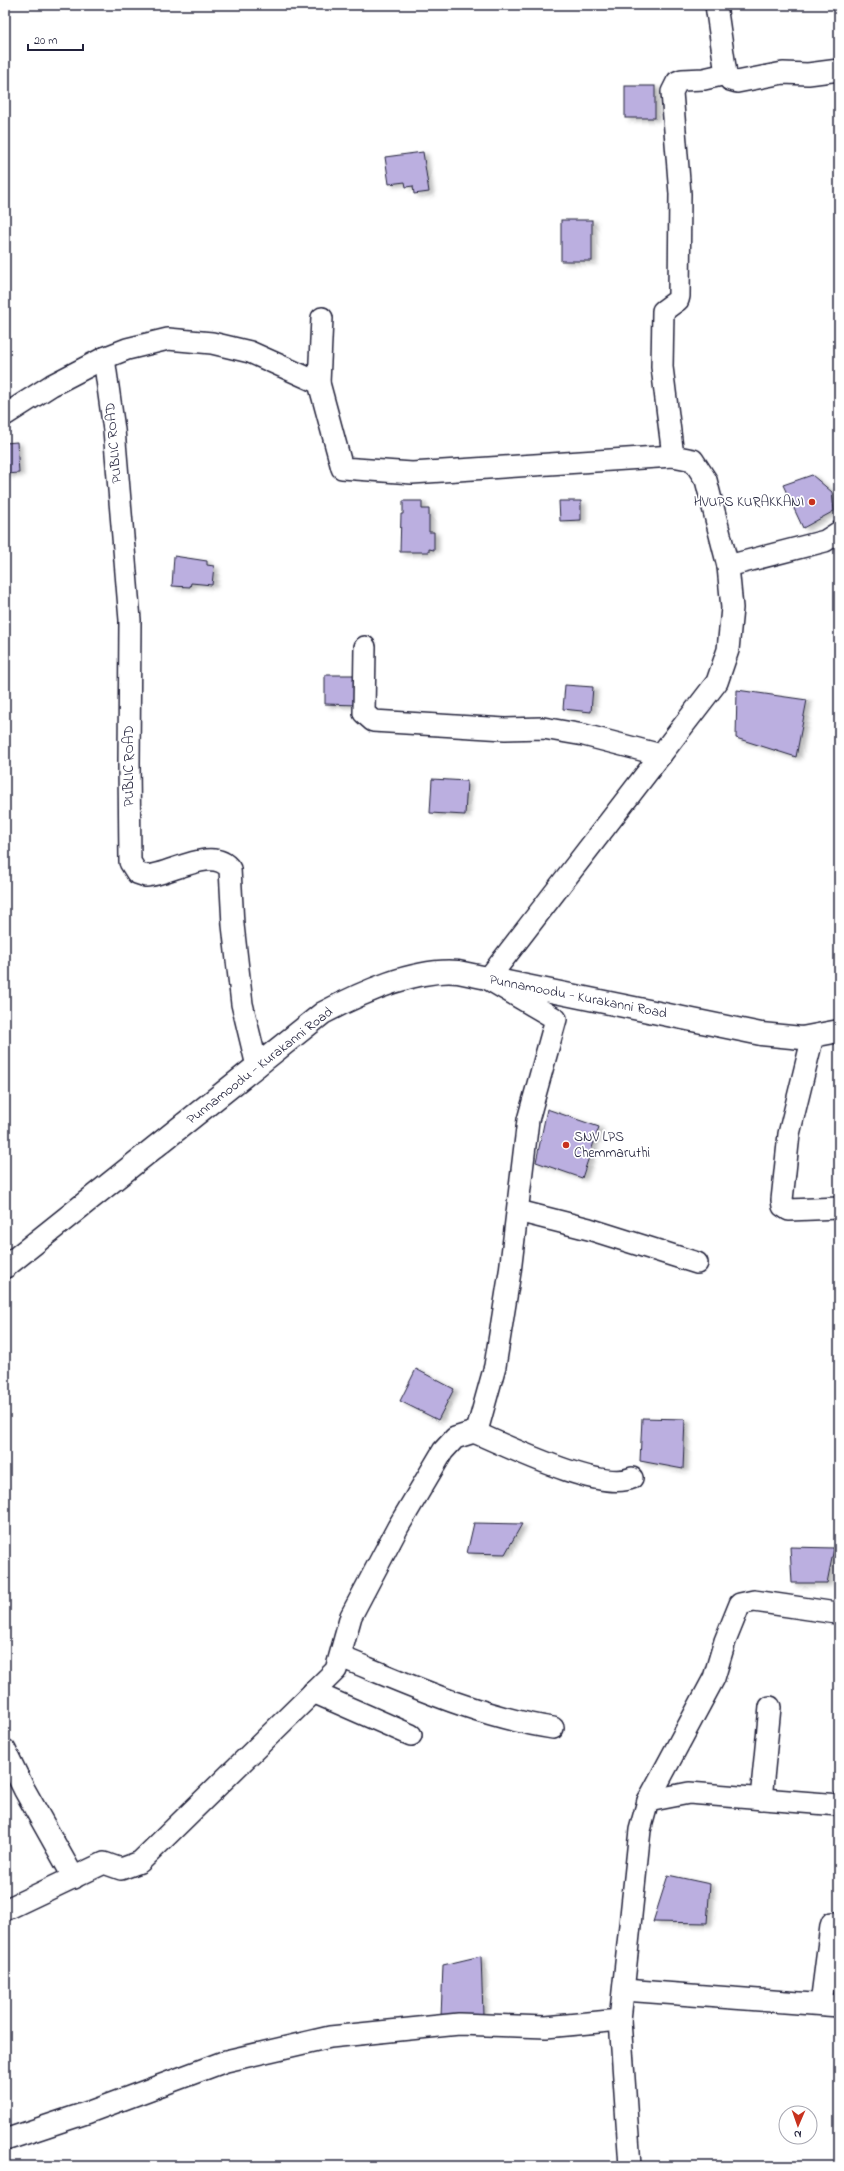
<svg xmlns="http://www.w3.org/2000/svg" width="844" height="2171" viewBox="0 0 844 2171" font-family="'Indie Flower',sans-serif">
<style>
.building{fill:#bbafe0;stroke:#22223b;filter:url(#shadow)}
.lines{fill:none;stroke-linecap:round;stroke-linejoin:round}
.minor-casing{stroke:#22223b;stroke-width:24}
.secondary-casing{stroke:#22223b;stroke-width:25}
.minor{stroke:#fff;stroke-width:21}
.secondary{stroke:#fff;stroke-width:22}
.poi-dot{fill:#c8321e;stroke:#fff;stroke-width:1.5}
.labels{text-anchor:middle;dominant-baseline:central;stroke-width:3.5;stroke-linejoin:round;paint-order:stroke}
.street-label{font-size:14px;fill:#22223b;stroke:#fff}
.poi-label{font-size:14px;fill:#22223b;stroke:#fff;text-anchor:end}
</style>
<defs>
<filter id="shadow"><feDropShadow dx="4.5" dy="2.5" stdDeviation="2" flood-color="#0004"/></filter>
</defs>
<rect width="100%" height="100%" fill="#fff"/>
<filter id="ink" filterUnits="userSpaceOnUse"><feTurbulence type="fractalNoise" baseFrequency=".025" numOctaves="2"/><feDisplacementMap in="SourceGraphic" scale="8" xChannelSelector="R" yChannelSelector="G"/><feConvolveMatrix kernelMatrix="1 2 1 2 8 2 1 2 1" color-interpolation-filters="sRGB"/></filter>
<g filter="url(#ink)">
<!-- building -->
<g class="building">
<path d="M 836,13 L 839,13 L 839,50 Z"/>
<rect x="625" y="86" width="30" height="32"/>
<path d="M 423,152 L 429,192 L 414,194 L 413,186 L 406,187 L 405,182 L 389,184 L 385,157 Z"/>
<rect x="561" y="220" width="31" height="41"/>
<path d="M 17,442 L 19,473 L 5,474 L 5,443 Z"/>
<path d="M 812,475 L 832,492 L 834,511 L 803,528 L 783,485 Z"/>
<path d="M 403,501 L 422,501 L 422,509 L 429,509 L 429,532 L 434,532 L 434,550 L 429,549 L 429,552 L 400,552 L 401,514 L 403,514 Z"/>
<path d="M 559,501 L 581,501 L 581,520 L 560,521 Z"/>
<path d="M 174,556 L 207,561 L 207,565 L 214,566 L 212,585 L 191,583 L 190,587 L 172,586 Z"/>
<path d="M 325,675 L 359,675 L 358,705 L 325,704 Z"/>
<path d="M 565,685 L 593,687 L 591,712 L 563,709 Z"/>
<path d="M 737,690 L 807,700 L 796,757 L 736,738 Z"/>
<path d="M 432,779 L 467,781 L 465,815 L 430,813 Z"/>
<path d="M 547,1109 L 599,1127 L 582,1178 L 536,1162 Z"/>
<path d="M 416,1369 L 454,1389 L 438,1420 L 400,1401 Z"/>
<path d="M 642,1418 L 685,1419 L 683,1469 L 640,1461 Z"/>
<path d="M 474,1523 L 522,1524 L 505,1554 L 467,1553 Z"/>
<path d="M 790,1547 L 834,1548 L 827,1583 L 792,1583 Z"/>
<path d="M 668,1875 L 710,1884 L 707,1923 L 653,1922 Z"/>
<path d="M 481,1956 L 483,2015 L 441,2017 L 443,1965 Z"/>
</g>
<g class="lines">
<!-- minor casing -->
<g class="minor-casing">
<g id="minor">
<path d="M 716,5 L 726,74 L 730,80 L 737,82 L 783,73 L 808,74 L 839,70"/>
<path d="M 104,358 L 114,430 L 130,620 L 129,763 L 130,862 L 137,873 L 146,876 C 170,875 213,845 230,869 L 233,925 L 242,1004 L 257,1066"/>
<path d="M 319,383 L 322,318"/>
<path d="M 5,415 L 52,385 L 104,358 L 127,349 L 168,339 L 212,343 L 250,352 L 319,383 L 342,468 L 412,473 L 673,456 L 693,460 L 706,480 L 728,566"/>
<path d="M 673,456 L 662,367 L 663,311 L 678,300 L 679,296 L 680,194 L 672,92 L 677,82 L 682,80 L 704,79 L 726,74"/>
<path d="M 365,647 L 364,713 L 373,721 L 505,729 L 543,728 L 584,735 L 661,755"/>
<path d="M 813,1036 L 789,1134 L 782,1200 L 783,1206 L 789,1210 L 839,1208"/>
<path d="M 518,1211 L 589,1229 L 697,1263"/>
<path d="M 474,1432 C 507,1446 600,1492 632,1478"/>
<path d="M 341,1657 C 410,1685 479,1717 553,1728"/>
<path d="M 313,1692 L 411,1735"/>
<path d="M 5,1750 L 24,1789 L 74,1878"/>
<path d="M 761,1799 L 770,1707"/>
<path d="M 648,1801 L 714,1678 L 725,1641 L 740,1604 L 754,1601 L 836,1613"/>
<path d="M 5,1910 L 104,1863 L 121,1869 L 140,1862 L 336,1670 L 351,1616 L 398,1527 L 443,1451 L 455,1438 L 477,1431 L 495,1366 L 510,1272 L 528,1120 L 556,1019 L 488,979 L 717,682 L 728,650 L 732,608 L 728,566 L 825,541 L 839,532"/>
<path d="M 624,1990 L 839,2006"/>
<path d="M 821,2004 L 831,1926 L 832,1923 L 839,1923"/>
<path d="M 5,2140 L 89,2112 L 226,2061 L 330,2037 L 459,2024 L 546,2027 L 620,2020"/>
<path d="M 630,2166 L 620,2020 L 640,1830 L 648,1801 L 689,1793 L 839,1805"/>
</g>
</g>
<!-- secondary casing -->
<g class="secondary-casing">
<path id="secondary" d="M 5,1267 L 323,1013 C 361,993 415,968 458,972 L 761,1034 L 802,1038 L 839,1031"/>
</g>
<!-- minor -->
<use href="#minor" class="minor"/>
<!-- secondary -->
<use href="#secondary" class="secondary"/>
</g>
</g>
<!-- markers -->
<g class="poi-dot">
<circle cx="812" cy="502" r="4"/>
<circle cx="566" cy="1145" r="4"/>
</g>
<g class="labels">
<!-- street labels -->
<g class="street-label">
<text transform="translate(114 443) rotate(-95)">PUBLIC ROAD</text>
<text transform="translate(129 766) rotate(-90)">PUBLIC ROAD</text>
<text transform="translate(578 997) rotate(11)">Punnamoodu - Kurakanni Road</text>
<text transform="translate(260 1066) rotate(-38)">Punnamoodu - Kurakanni Road</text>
</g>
<!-- poi labels -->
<g class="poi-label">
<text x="804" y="502">HVUPS KURAKKANI</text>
<text x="574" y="1137" text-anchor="start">SNV LPS<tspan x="574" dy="16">Chemmaruthi</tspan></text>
</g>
</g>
<!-- margin -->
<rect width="844" height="2171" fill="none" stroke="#fff" stroke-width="20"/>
<rect x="10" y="10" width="824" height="2151" fill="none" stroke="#22223b" stroke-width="1.5" filter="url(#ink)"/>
<!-- north arrow -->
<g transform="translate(798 2125) rotate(182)"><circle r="19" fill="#ffffff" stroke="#a7a7b1"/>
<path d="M0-3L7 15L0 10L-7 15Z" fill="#c8321e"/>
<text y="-6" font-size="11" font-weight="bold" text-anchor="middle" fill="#22223b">N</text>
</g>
<!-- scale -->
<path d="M28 44v6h55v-6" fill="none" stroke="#22223b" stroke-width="2"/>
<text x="34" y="44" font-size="12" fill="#22223b" stroke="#ffffff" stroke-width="3" paint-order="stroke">20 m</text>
</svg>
